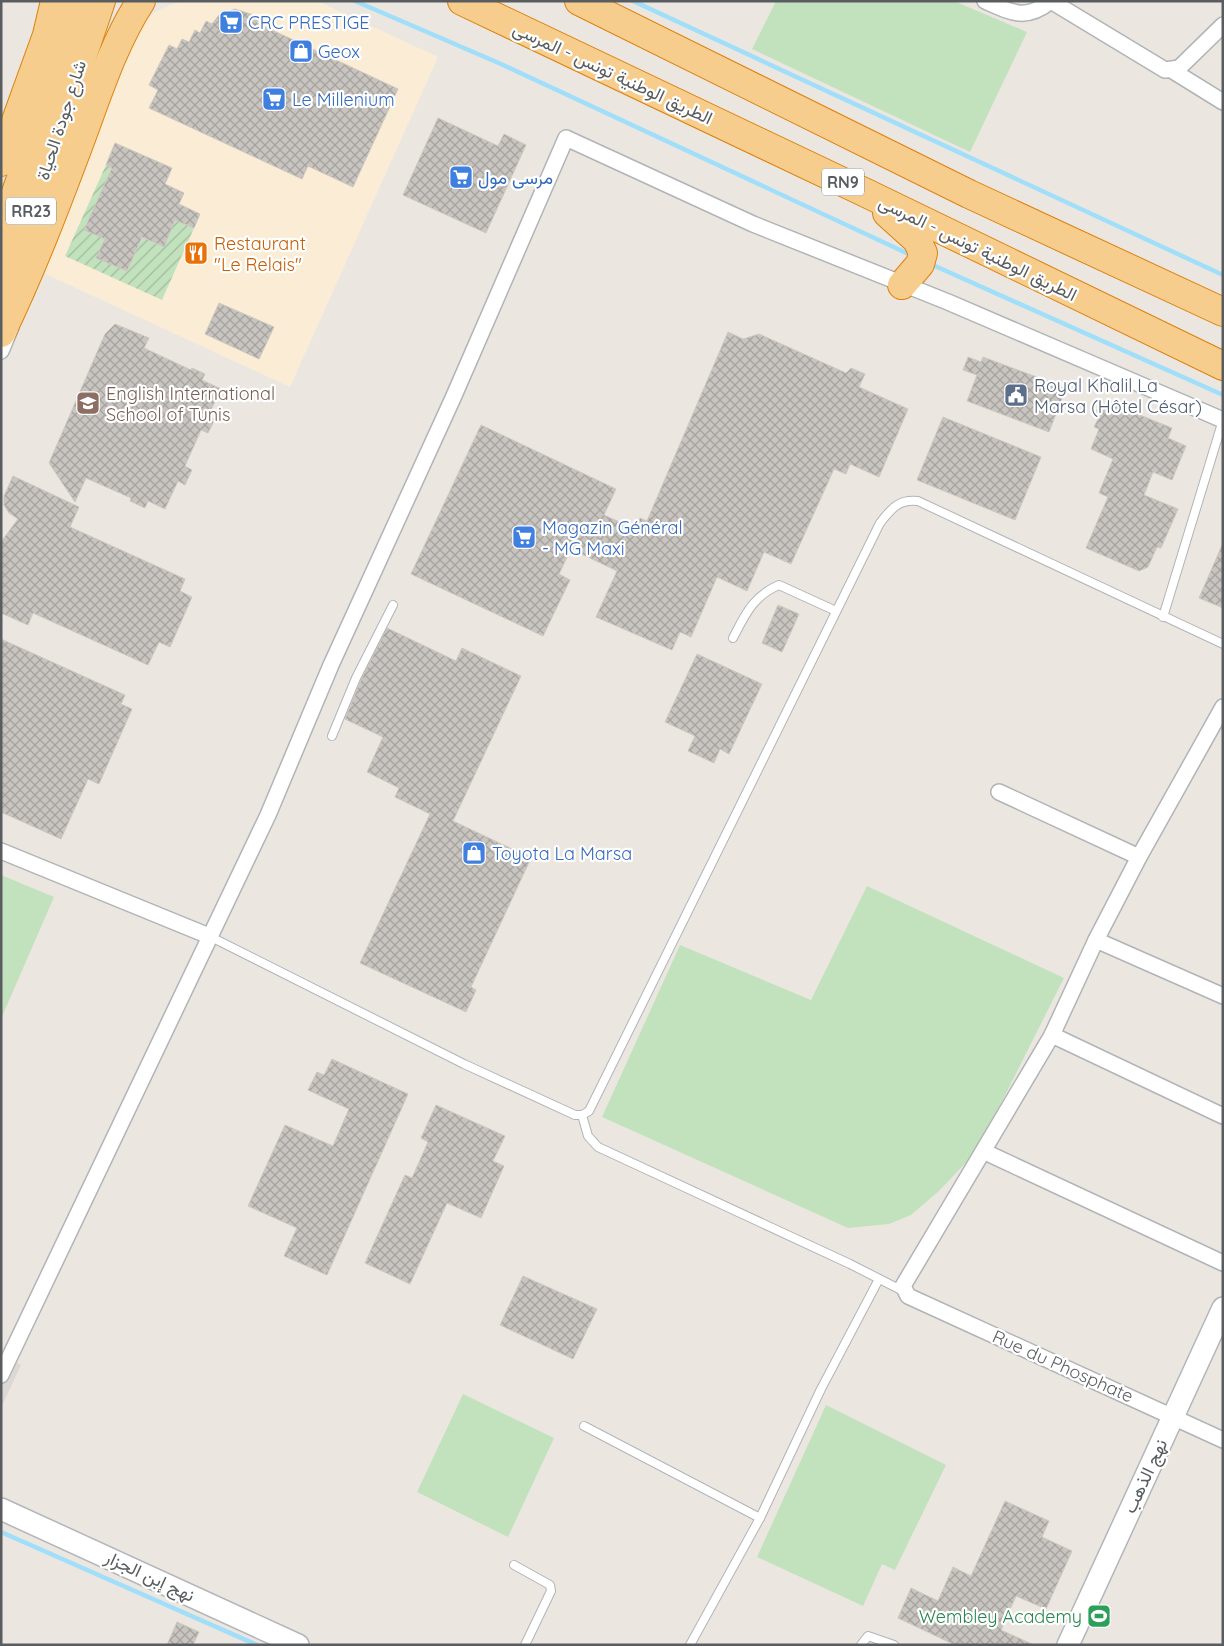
<svg xmlns="http://www.w3.org/2000/svg" width="1224" height="1646" viewBox="0 0 1224 1646" font-family="Quicksand,Vazirmatn,sans-serif">
<style>
.commercial{fill:#fbedd5}
.industrial{fill:#dcd9d4}
.grass{fill:#c2e2bd}
.garden{fill:url(#garden-furrows)}
.lines{fill:none;stroke-linecap:round;stroke-linejoin:round}
.stream{stroke:#a1def9;stroke-width:4.5}
.building{fill:url(#building-cross-hatch);stroke:#cfc8bf}
.lane-casing{stroke:#b1b4b7;stroke-width:10}
.street-casing{stroke:#b1b4b7;stroke-width:18}
.secondary-casing{stroke:#b2b6ba;stroke-width:24}
.highway-casing{stroke:#dd810e;stroke-width:30}
.lane{stroke:#fff;stroke-width:8}
.street{stroke:#fff;stroke-width:15}
.secondary{stroke:#fff;stroke-width:21}
.highway{stroke:#f6cd8c;stroke-width:28}
.labels{text-anchor:middle;dominant-baseline:central;stroke-width:4.5;stroke-linejoin:round;paint-order:stroke}
.shield{fill:#fff;stroke:#8b8e90;stroke-width:1}
.shield-label{font-size:16px;font-weight:bold;fill:#595d60}
.shop-label{font-size:18px;fill:#366cbe;stroke:#fff;text-anchor:start}
.street-label{font-size:18px;fill:#595d60;stroke:#fff}
.food-label{font-size:18px;fill:#c56008;stroke:#fff;text-anchor:start}
.service-label{font-size:18px;fill:#4e5e75;stroke:#fff;text-anchor:start}
.education-label{font-size:18px;fill:#785e54;stroke:#fff;text-anchor:start}
.leisure-label{font-size:18px;fill:#27864d;stroke:#fff;text-anchor:end}
</style>
<defs>
<pattern id="garden-furrows" width="10" height="10" patternUnits="userSpaceOnUse" patternTransform="scale(1.25)"><rect width="10" height="10" fill="#c2e2bd"/><path d="M-1 1l2-2M0 10L10 0M9 11l2-2" fill="none" stroke="#a1ba9d"/></pattern>
<pattern id="building-cross-hatch" width="8" height="8" patternUnits="userSpaceOnUse" patternTransform="scale(1.25)"><rect width="8" height="8" fill="#c8c4bf"/><path d="M0 0l8 8M0 8l8-8" fill="none" stroke="#a5a29f"/></pattern>
</defs>
<rect width="100%" height="100%" fill="#ebe7e0"/>
<!-- commercial -->
<path class="commercial" d="M 180,1 L 317,1 L 438,57 L 290,387 L 37,270 L 137,23 L 163,8 Z"/>
<!-- industrial -->
<path class="industrial" d="M 1,1355 L 21,1365 L 1,1408 Z"/>
<!-- grass -->
<g class="grass">
<path d="M 776,1 L 954,1 L 1027,32 L 970,152 L 752,49 Z"/>
<path d="M 1,875 L 54,897 L 1,1019 Z"/>
<path d="M 867,886 L 1064,978 L 977,1151 L 939,1191 L 911,1215 L 889,1224 L 848,1228 L 602,1117 L 680,945 L 811,1000 Z"/>
<path d="M 463,1394 L 554,1438 L 508,1537 L 417,1492 Z"/>
<path d="M 826,1405 L 946,1465 L 895,1570 L 882,1564 L 863,1606 L 757,1557 Z"/>
</g>
<!-- garden -->
<path class="garden" d="M 106,165 L 112,168 L 84,230 L 105,239 L 97,258 L 127,271 L 142,237 L 163,247 L 175,220 L 194,228 L 162,300 L 65,256 Z"/>
<g class="lines">
<!-- stream -->
<g class="stream">
<path d="M 355,1 L 501,64 L 913,256"/>
<path d="M 633,1 L 1223,275"/>
<path d="M 935,266 L 1223,395"/>
<path d="M 1,1532 L 257,1645"/>
</g>
</g>
<!-- building -->
<g class="building">
<path d="M 235,9 L 260,17 L 257,23 L 398,89 L 353,187 L 308,166 L 302,179 L 149,108 L 158,90 L 149,85 L 169,45 L 177,49 L 182,39 L 189,42 L 195,30 L 200,33 L 206,21 L 212,24 L 219,15 Z"/>
<path d="M 438,118 L 498,146 L 504,134 L 526,145 L 486,233 L 403,195 Z"/>
<path d="M 115,143 L 172,168 L 165,184 L 184,193 L 179,204 L 200,214 L 194,228 L 175,220 L 164,247 L 142,237 L 127,271 L 96,258 L 105,239 L 84,230 L 112,168 L 106,165 Z"/>
<path d="M 219,303 L 274,327 L 259,359 L 205,334 Z"/>
<path d="M 115,324 L 149,338 L 144,348 L 191,370 L 192,368 L 205,374 L 202,380 L 221,389 L 208,416 L 215,419 L 208,433 L 201,430 L 185,466 L 192,470 L 185,485 L 178,481 L 165,509 L 148,501 L 145,508 L 130,501 L 131,498 L 86,478 L 75,502 L 49,463 L 105,334 Z"/>
<path d="M 728,332 L 743,339 L 759,334 L 846,373 L 851,368 L 865,374 L 859,387 L 908,409 L 879,477 L 850,464 L 846,474 L 834,469 L 791,564 L 764,552 L 747,591 L 717,577 L 691,637 L 680,632 L 672,650 L 596,617 L 617,571 L 571,549 L 559,574 L 570,580 L 543,636 L 411,574 L 481,425 L 616,489 L 604,515 L 635,529 L 640,518 L 647,521 Z"/>
<path d="M 968,357 L 981,362 L 983,357 L 1066,388 L 1049,432 L 967,401 L 977,375 L 963,370 Z"/>
<path d="M 1100,403 L 1108,407 L 1110,403 L 1172,428 L 1168,438 L 1186,446 L 1172,480 L 1153,472 L 1144,495 L 1178,509 L 1161,548 L 1157,547 L 1148,567 L 1139,571 L 1086,548 L 1108,497 L 1099,493 L 1113,459 L 1091,449 L 1099,429 L 1094,427 L 1099,417 L 1095,415 Z"/>
<path d="M 943,417 L 1041,457 L 1015,520 L 917,480 Z"/>
<path d="M 13,476 L 79,507 L 70,527 L 185,579 L 180,591 L 192,597 L 170,647 L 159,642 L 148,665 L 33,613 L 28,625 L 1,613 L 1,542 L 18,519 L 9,513 L 4,505 L 4,496 Z"/>
<path d="M 1223,543 L 1223,608 L 1199,598 Z"/>
<path d="M 778,605 L 799,614 L 782,652 L 762,643 Z"/>
<path d="M 387,628 L 456,661 L 462,648 L 521,676 L 453,821 L 531,858 L 471,987 L 476,990 L 466,1012 L 360,963 L 430,814 L 395,797 L 399,788 L 367,772 L 383,737 L 345,719 L 361,680 Z"/>
<path d="M 1,639 L 125,695 L 121,704 L 132,709 L 99,784 L 88,779 L 61,839 L 1,812 Z"/>
<path d="M 697,654 L 762,684 L 729,754 L 720,749 L 714,763 L 688,751 L 695,736 L 665,722 Z"/>
<path d="M 332,1059 L 408,1094 L 327,1275 L 284,1256 L 297,1228 L 248,1206 L 285,1125 L 333,1146 L 349,1109 L 308,1090 L 317,1072 L 324,1075 Z"/>
<path d="M 436,1105 L 505,1136 L 493,1161 L 504,1166 L 481,1218 L 447,1203 L 410,1284 L 365,1263 L 405,1175 L 412,1178 L 428,1142 L 421,1138 Z"/>
<path d="M 523,1276 L 597,1309 L 573,1359 L 500,1325 Z"/>
<path d="M 1005,1501 L 1049,1521 L 1042,1537 L 1072,1551 L 1046,1609 L 1016,1596 L 1001,1630 L 1034,1645 L 955,1645 L 898,1618 L 911,1588 L 938,1601 L 953,1567 L 971,1576 Z"/>
<path d="M 177,1622 L 199,1632 L 193,1645 L 167,1645 Z"/>
</g>
<g class="lines">
<!-- lane casing -->
<g class="lane-casing">
<g id="lane">
<path d="M 1163,617 L 1223,420"/>
<path d="M 733,638 C 745,615 753,596 779,585 L 836,611"/>
<path d="M 332,736 L 356,678 L 393,605"/>
<path d="M 209,936 L 464,1064 L 575,1115 L 582,1115 L 589,1111 L 880,523 C 891,509 898,499 918,501 L 1223,644"/>
<path d="M 582,1115 L 588,1136 L 598,1147 L 850,1264 L 905,1292"/>
<path d="M 584,1426 L 760,1518"/>
<path d="M 514,1565 L 550,1585 L 551,1591 L 525,1645"/>
<path d="M 690,1645 L 760,1518 L 821,1389 L 879,1279"/>
<path d="M 861,1645 L 868,1636 L 894,1645"/>
</g>
</g>
<!-- street casing -->
<g class="street-casing">
<g id="street">
<path d="M 985,1 C 1012,13 1026,21 1051,1"/>
<path d="M 1051,1 L 1165,70 L 1179,68 L 1223,25"/>
<path d="M 1173,71 L 1223,102"/>
<path d="M 1,351 L 11,327"/>
<path d="M 1223,707 L 1139,857 L 1096,940 L 1052,1035 L 903,1286 L 908,1296 L 1223,1440"/>
<path d="M 999,792 L 1139,857"/>
<path d="M 1,851 L 209,936"/>
<path d="M 1096,940 L 1223,996"/>
<path d="M 1052,1035 L 1223,1116"/>
<path d="M 985,1152 L 1223,1263"/>
<path d="M 1,1375 L 268,815 L 331,665 L 453,398 L 566,138 L 753,224 L 948,302 L 1223,420"/>
</g>
</g>
<!-- secondary casing -->
<g class="secondary-casing">
<g id="secondary">
<path d="M 1,1509 L 298,1645"/>
<path d="M 1068,1645 L 1223,1308"/>
</g>
</g>
<!-- highway casing -->
<g class="highway-casing">
<g id="highway">
<path d="M 462,1 L 866,193 L 1223,366"/>
<path d="M 579,1 L 969,194 L 1223,312"/>
<path d="M 1,162 L 47,35 L 55,1"/>
<path d="M 887,213 L 917,240 L 923,253 L 920,264 L 902,285"/>
<path d="M 1,236 L 42,117 L 76,1"/>
<path d="M 1,296 L 101,1"/>
<path d="M 1,333 C 31,271 55,208 79,144 C 97,96 113,44 141,1"/>
</g>
</g>
<!-- lane -->
<use href="#lane" class="lane"/>
<!-- street -->
<use href="#street" class="street"/>
<!-- secondary -->
<use href="#secondary" class="secondary"/>
<!-- highway -->
<use href="#highway" class="highway"/>
</g>
<!-- icons -->
<defs>
<g id="supermarket-square" transform="scale(1.25)"><rect x="-9" y="-9" width="18" height="18" rx="4" fill="#3f7fe0" stroke="#fff"/><path d="M-6-5.5h2.5l.6 2H6L4.5 2H-2.5L-4.4-4H-6ZM-1.5 3.2a1.3 1.3 0 1 0 .1 0ZM3 3.2a1.3 1.3 0 1 0 .1 0Z" fill="#fff"/></g>
<g id="shop-square" transform="scale(1.25)"><rect x="-9" y="-9" width="18" height="18" rx="4" fill="#3f7fe0" stroke="#fff"/><path d="M-5-2.5h2.3a2.7 3.5 0 0 1 5.4 0H5L5.5 6h-11ZM-1.5-2.5h3a1.5 2.3 0 0 0-3 0Z" fill="#fff"/></g>
<g id="restaurant-square" transform="scale(1.25)"><rect x="-9" y="-9" width="18" height="18" rx="4" fill="#e8710a" stroke="#fff"/><path d="M-5-6h1v4h1v-4h1v4h1v-4h1v5L-1.5 .5V6h-2V.5L-5-1ZM5-6V6H3V1.5H1.5Q1.5-4 5-6Z" fill="#fff"/></g>
<g id="civic-square" transform="scale(1.25)"><rect x="-9" y="-9" width="18" height="18" rx="4" fill="#5c6f8a" stroke="#fff"/><path d="M-.6-6.5H3V-4.5H.6V-3L4-1V1h2V6H-6V1h2V-1L-.6-3ZM-1.2 2.5V6h2.4V2.5Z" fill="#fff"/></g>
<g id="school-square" transform="scale(1.25)"><rect x="-9" y="-9" width="18" height="18" rx="4" fill="#8d6e63" stroke="#fff"/><path d="M0-5L7-2L0 1L-7-2ZM-4 1L0 2.5L4 1V4Q0 6-4 4Z" fill="#fff"/></g>
<g id="stadium-square" transform="scale(1.25)"><rect x="-9" y="-9" width="18" height="18" rx="4" fill="#2e9e5b" stroke="#fff"/><path d="M0-5a6.5 5 0 1 0 0 10a6.5 5 0 1 0 0-10ZM-3.5-1.8h7v3.6h-7Z" fill="#fff"/></g>
</defs>
<g fill-rule="evenodd">
<use href="#supermarket-square" x="231" y="22"/>
<use href="#shop-square" x="301" y="51"/>
<use href="#supermarket-square" x="274" y="99"/>
<use href="#supermarket-square" x="461" y="177"/>
<use href="#restaurant-square" x="196" y="253"/>
<use href="#civic-square" x="1016" y="395"/>
<use href="#school-square" x="88" y="403"/>
<use href="#supermarket-square" x="524" y="537"/>
<use href="#shop-square" x="474" y="853"/>
<use href="#stadium-square" x="1099" y="1616"/>
</g>
<g class="labels">
<!-- shield labels -->
<g class="shield">
<rect x="822" y="168.5" width="42" height="27" rx="4"/>
<rect x="6" y="197.5" width="50" height="27" rx="4"/>
</g>
<g class="shield-label">
<text x="843" y="182">RN9</text>
<text x="31" y="211">RR23</text>
</g>
<!-- shop labels -->
<g class="shop-label">
<text x="248" y="22">CRC PRESTIGE</text>
<text x="318" y="51">Geox</text>
<text x="292" y="99">Le Millenium</text>
<text x="478" y="177">مرسى مول</text>
<text x="542" y="527">Magazin Général<tspan x="542" dy="21">- MG Maxi</tspan></text>
<text x="492" y="853">Toyota La Marsa</text>
</g>
<!-- street labels -->
<g class="street-label">
<text transform="translate(613 73) rotate(25)">الطريق الوطنية تونس - المرسى</text>
<text transform="translate(61 120) rotate(-72)">شارع جودة الحياة</text>
<text transform="translate(978 248) rotate(26)">الطريق الوطنية تونس - المرسى</text>
<text transform="translate(1063 1366) rotate(24)">Rue du Phosphate</text>
<text transform="translate(1145 1476) rotate(-65)">نهج الذهب</text>
<text transform="translate(150 1576) rotate(25)">نهج إبن الجزار</text>
</g>
<!-- food labels -->
<g class="food-label">
<text x="214" y="243">Restaurant<tspan x="214" dy="21">"Le Relais"</tspan></text>
</g>
<!-- service labels -->
<g class="service-label">
<text x="1034" y="385">Royal Khalil La<tspan x="1034" dy="21">Marsa (Hôtel César)</tspan></text>
</g>
<!-- education labels -->
<g class="education-label">
<text x="106" y="393">English International<tspan x="106" dy="21">School of Tunis</tspan></text>
</g>
<!-- leisure labels -->
<g class="leisure-label">
<text x="1082" y="1616">Wembley Academy</text>
</g>
</g>
<!-- border -->
<rect width="1224" height="1646" fill="none" stroke="#595d60" stroke-width="5"/>
</svg>
